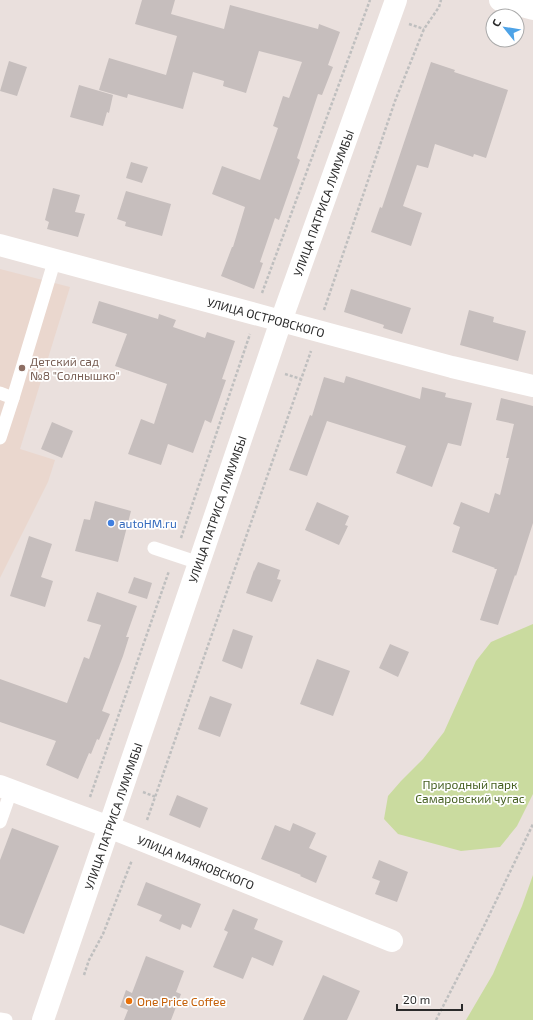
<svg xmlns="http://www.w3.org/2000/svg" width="533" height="1020" viewBox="0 0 533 1020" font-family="'Exo 2',sans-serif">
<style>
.education{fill:#ead7ce}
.green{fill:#cadb9f}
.building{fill:#c6bebd}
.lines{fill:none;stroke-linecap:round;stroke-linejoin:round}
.path{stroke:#bfbfbf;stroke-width:2.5;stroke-dasharray:3 2;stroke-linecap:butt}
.lane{stroke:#fff;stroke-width:13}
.street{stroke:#fff;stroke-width:22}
.secondary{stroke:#fff;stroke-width:22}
.education-dot{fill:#8d6e63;stroke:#fff;stroke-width:1.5}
.shop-dot{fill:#3f7fe0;stroke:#fff;stroke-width:1.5}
.food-dot{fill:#e8710a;stroke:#fff;stroke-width:1.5}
.labels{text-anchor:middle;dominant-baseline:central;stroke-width:3.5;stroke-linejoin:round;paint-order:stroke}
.street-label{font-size:12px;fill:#2a2a2a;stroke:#fff}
.education-label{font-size:12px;fill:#785e54;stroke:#fff;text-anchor:start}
.shop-label{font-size:12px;fill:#366cbe;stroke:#fff;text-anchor:start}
.park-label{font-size:12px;fill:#455f21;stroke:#fff}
.food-label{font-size:12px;fill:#c56008;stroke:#fff;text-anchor:start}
</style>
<rect width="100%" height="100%" fill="#eae0dd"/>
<!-- education -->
<path class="education" d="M 0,269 L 70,287 L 20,449 L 55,460 L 48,482 L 0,578 Z"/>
<!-- green -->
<g class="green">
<path d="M 533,624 L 533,794 L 517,826 L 500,847 L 461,851 L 398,834 L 384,819 L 388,796 L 401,781 L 423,759 L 444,732 L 476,661 L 491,642 Z"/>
<path d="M 533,875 L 533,1020 L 466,1020 L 493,974 L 522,906 Z"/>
</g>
<!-- building -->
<g class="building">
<path d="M 142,0 L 175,0 L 171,14 L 224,29 L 230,5 L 318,29 L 319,24 L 340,32 L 328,65 L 333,67 L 322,95 L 318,94 L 297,158 L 300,160 L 279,220 L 275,218 L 260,262 L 263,263 L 254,289 L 221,276 L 232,247 L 233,247 L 245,207 L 212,194 L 222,166 L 260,180 L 278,128 L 273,126 L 283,96 L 289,98 L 302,62 L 259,51 L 246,93 L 223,86 L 224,81 L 193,72 L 183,109 L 128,94 L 127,98 L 99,90 L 109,58 L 166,75 L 177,36 L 135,24 Z"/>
<path d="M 9,61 L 27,67 L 17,96 L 0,91 Z"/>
<path d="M 431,62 L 455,70 L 454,72 L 508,90 L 486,158 L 474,154 L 473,157 L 435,144 L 428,168 L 417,165 L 403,206 L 422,213 L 411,246 L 371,232 L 380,207 L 382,208 Z"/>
<path d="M 79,85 L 113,95 L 109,113 L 107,112 L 103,126 L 70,117 Z"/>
<path d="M 131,162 L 148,167 L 142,183 L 126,178 Z"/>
<path d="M 53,188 L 80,195 L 75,212 L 85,214 L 78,237 L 47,229 L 49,222 L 45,220 Z"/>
<path d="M 126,191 L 171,204 L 162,236 L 125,226 L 126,222 L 117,219 Z"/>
<path d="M 351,289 L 411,308 L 402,334 L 383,328 L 384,325 L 344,312 Z"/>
<path d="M 99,301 L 158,319 L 159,314 L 176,320 L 173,327 L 205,338 L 207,332 L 235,341 L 222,379 L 226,380 L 211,423 L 205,420 L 193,453 L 168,444 L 161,465 L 128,454 L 141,419 L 154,424 L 167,384 L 115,366 L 127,334 L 92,323 Z"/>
<path d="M 469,310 L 494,317 L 493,322 L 526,331 L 518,361 L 460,345 Z"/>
<path d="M 346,376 L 420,399 L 422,387 L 446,393 L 445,397 L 472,403 L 461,446 L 448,443 L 432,487 L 396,473 L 406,446 L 327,421 L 307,476 L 289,470 L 310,415 L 312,416 L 324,377 L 344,383 Z"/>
<path d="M 501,398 L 533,406 L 533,523 L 516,576 L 515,575 L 498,625 L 480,620 L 497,569 L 494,569 L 495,568 L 452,552 L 460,527 L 453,524 L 461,502 L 489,513 L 495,493 L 500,495 L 509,458 L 506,458 L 514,424 L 496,420 Z"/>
<path d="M 52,422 L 73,431 L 62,458 L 41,449 Z"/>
<path d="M 95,501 L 131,511 L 118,562 L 75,551 L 84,519 L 90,520 Z"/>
<path d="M 317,502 L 349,516 L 345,525 L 348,526 L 339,545 L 305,530 Z"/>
<path d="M 29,536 L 52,544 L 41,577 L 53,581 L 45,607 L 10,596 Z"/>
<path d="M 258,562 L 280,570 L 277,579 L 281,580 L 272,602 L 246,593 L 254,570 L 254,571 Z"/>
<path d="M 134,577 L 152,583 L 147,599 L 128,593 Z"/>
<path d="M 97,592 L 137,606 L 126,637 L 129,637 L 123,656 L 102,711 L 110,714 L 99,740 L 97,739 L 91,754 L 89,753 L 78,779 L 46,765 L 56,741 L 0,722 L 0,679 L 67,703 L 84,657 L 89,659 L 101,625 L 87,621 Z"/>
<path d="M 233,629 L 253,636 L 242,669 L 222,661 Z"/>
<path d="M 390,644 L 409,652 L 398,677 L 379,668 Z"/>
<path d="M 317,659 L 350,671 L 333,716 L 300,704 Z"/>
<path d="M 210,696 L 232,704 L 220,737 L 198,729 Z"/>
<path d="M 177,795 L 208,808 L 200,828 L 169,815 Z"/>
<path d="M 293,823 L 316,833 L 309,848 L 327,856 L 316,883 L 300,876 L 301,875 L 261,859 L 275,825 L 290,831 Z"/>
<path d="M 12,828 L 59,846 L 24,934 L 0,925 L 0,860 Z"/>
<path d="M 379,860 L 408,872 L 397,902 L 375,894 L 380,881 L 372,878 Z"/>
<path d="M 146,882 L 201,904 L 191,928 L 182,924 L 180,930 L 159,921 L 162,915 L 137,905 Z"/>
<path d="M 233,909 L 258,919 L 254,929 L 283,941 L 273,966 L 252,957 L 243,979 L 213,967 L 228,932 L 224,930 Z"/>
<path d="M 146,956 L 184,971 L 176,992 L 181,994 L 171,1020 L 124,1020 L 128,1010 L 120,1007 L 126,990 L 132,993 Z"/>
<path d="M 323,975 L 360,991 L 347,1020 L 303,1020 Z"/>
</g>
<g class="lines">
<!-- path -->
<g class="path">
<path d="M 409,24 L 424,29"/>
<path d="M 262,293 L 370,0"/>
<path d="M 324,310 L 395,101 L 424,29 L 439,7 L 441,0"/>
<path d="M 285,374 L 301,379"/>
<path d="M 181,538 L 250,334"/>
<path d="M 143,792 L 156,797"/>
<path d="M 90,797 L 169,571"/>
<path d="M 147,820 L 311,351"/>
<path d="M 84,975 L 89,960 L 103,934 L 132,860"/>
<path d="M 436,1020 L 484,926 L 533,824"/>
</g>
<!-- lane -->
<g class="lane">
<path d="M 0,393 L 13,398"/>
<path d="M 0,438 L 13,398 L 55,259"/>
<path d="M 154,548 L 199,563"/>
<path d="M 0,822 L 11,791"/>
<path d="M 0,1019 L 6,1020"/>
</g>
<!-- street -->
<g class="street">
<path d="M 500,0 L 533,9"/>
<path d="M 281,321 L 452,367 L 533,386"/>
<path d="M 43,1020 L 109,827 L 392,941"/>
</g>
<!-- secondary -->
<g class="secondary">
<path d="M 0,245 L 281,321"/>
<path d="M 0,786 L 109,827 L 199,563 L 281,321 L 396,0"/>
</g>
</g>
<!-- markers -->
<circle class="education-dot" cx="22" cy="368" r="4"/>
<circle class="shop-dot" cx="111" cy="523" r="4"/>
<circle class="food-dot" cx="129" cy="1001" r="4"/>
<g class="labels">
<!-- street labels -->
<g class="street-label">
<text transform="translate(323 203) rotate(-70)">УЛИЦА ПАТРИСА ЛУМУМБЫ</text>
<text transform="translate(266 317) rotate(15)">УЛИЦА ОСТРОВСКОГО</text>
<text transform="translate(217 509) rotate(-71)">УЛИЦА ПАТРИСА ЛУМУМБЫ</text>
<text transform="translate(113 816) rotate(-71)">УЛИЦА ПАТРИСА ЛУМУМБЫ</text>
<text transform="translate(196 862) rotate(22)">УЛИЦА МАЯКОВСКОГО</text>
</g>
<!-- education labels -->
<g class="education-label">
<text x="30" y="361">Детский сад<tspan x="30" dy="14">№8 "Солнышко"</tspan></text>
</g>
<!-- shop labels -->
<g class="shop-label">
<text x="119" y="523">autoHM.ru</text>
</g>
<!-- park labels -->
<g class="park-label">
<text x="470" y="784">Природный парк<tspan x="470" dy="14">Самаровский чугас</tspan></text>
</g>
<!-- food labels -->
<g class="food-label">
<text x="137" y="1001">One Price Coffee</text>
</g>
</g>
<!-- north arrow -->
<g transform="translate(505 28) rotate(300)"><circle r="19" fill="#ffffff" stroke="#aaaaaa"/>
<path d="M0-3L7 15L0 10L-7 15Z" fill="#4ea3e7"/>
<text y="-6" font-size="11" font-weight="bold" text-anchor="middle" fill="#2a2a2a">С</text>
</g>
<!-- scale -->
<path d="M397 1004v6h65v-6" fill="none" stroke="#2a2a2a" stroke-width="2"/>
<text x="403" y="1004" font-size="12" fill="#2a2a2a" stroke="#ffffff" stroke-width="3" paint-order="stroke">20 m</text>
</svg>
